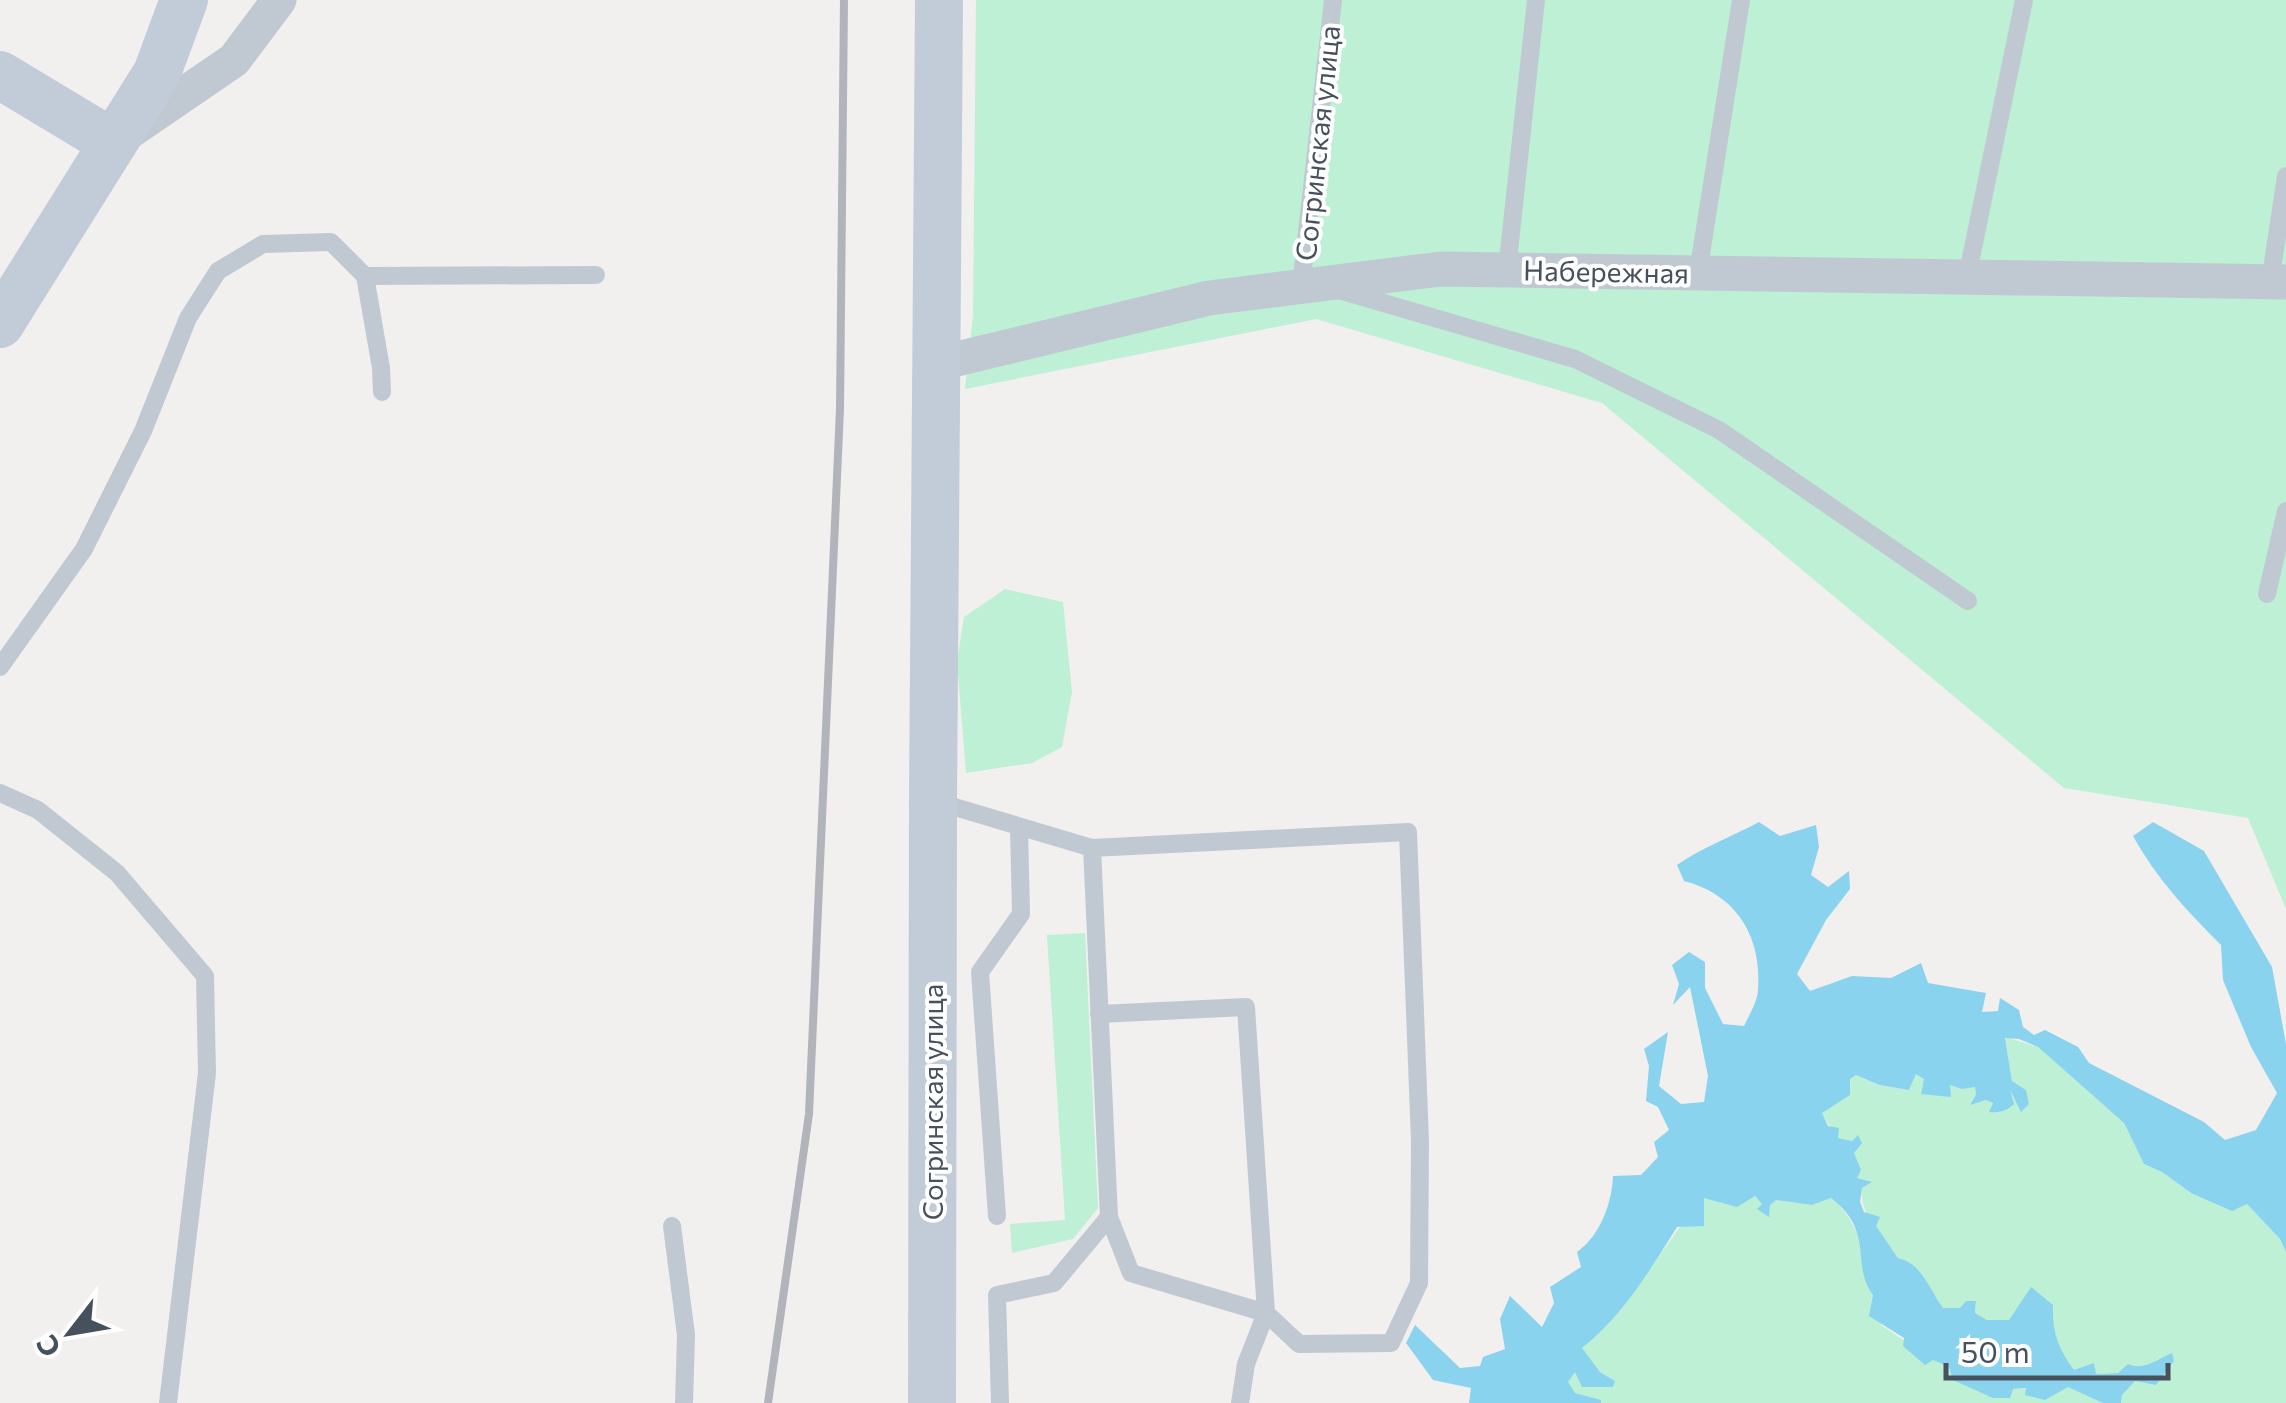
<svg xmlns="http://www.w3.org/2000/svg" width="2286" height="1403" viewBox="0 0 2286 1403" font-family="Commissioner,sans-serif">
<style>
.green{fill:#bdf0d4}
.water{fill:#8ad3ee}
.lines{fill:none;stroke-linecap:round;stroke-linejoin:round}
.lane{stroke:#c0c9d2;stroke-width:18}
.street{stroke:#c0c9d2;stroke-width:35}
.secondary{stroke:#c2cbd8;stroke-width:48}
.rail{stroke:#b1b4ba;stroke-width:8}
.labels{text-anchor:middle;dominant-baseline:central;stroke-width:8;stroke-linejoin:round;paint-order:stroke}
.street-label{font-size:28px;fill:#47515d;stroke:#fff}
</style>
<rect width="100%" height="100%" fill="#f2efef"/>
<!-- green -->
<g class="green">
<path d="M 976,0 L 2286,0 L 2286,909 L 2248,818 L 2064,788 L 1602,403 L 1316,319 L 965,389 L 973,316 Z"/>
<path d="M 1005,589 L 1063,602 L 1072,692 L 1062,747 L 1032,763 L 966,773 L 957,662 L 964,617 Z"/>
<path d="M 1085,933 L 1098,1208 L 1073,1239 L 1012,1253 L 1010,1224 L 1065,1220 L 1047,935 Z"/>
<path d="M 2005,1037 L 2038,1047 L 2124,1123 L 2144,1164 L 2162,1172 L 2191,1193 L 2247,1204 L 2280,1239 L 2286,1252 L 2286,1403 L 2121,1403 L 2122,1395 L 2135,1381 L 2156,1384 L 2158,1359 C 2149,1367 2139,1369 2128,1365 L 2118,1373 L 2095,1374 L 2094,1364 L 2074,1371 L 2060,1351 L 2052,1325 L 2019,1309 L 2010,1320 L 1987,1320 L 1975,1313 L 1976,1302 L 1960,1308 L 1943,1308 C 1929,1290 1922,1263 1898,1258 C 1884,1235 1859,1216 1862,1188 L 1870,1183 L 1857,1179 L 1854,1153 L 1857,1136 L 1852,1141 L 1838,1138 L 1821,1113 L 1850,1095 L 1850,1079 L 1856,1075 L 1878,1085 L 1909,1090 L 1916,1074 L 1924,1078 L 1921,1093 L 1949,1092 L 1949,1085 L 1975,1087 L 1977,1102 L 1986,1100 L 1993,1103 L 1990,1111 L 2009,1095 L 2009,1088 L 2021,1111 L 2026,1090 L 2012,1081 Z"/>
<path d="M 1754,1196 L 1763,1204 L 1758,1208 L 1769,1216 L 1770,1204 L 1776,1200 L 1812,1205 L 1831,1198 C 1867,1227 1870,1282 1881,1325 L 1933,1360 L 1950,1367 L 1953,1380 L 2013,1389 L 2068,1387 L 2106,1403 L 1601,1403 L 1600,1400 L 1575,1393 L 1567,1382 L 1575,1371 L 1615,1381 L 1600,1372 L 1581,1348 C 1635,1306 1658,1248 1704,1198 Z"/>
</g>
<!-- water -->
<path class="water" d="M 1759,822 L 1780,836 L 1816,825 L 1819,847 L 1811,875 L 1828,887 L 1849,871 L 1850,889 L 1826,920 L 1797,974 L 1810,991 L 1852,976 L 1891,978 L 1921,963 L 1928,983 L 1986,993 L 1982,1012 L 1998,1011 L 2000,998 L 2019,1010 L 2023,1027 L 2034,1035 L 2045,1030 L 2078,1047 L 2089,1063 L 2204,1122 L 2225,1140 L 2256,1130 L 2277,1093 L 2251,1047 L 2223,980 L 2221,945 C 2187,911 2156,878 2133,836 L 2153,822 L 2204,851 L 2272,967 L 2286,1044 L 2286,1252 L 2280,1239 L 2247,1204 L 2232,1211 L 2191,1193 L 2162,1172 L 2144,1164 L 2124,1123 L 2038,1047 L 2019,1039 L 2005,1038 L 2012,1081 L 2026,1090 L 2029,1104 L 2021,1112 L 2010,1090 L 2014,1104 C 2007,1111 1999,1113 1989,1112 L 1993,1103 L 1986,1100 L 1970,1105 L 1976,1095 L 1975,1087 L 1962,1089 L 1950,1085 L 1951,1097 L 1921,1094 L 1924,1079 L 1916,1074 L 1909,1090 L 1879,1085 L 1856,1075 L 1850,1079 L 1850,1095 L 1822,1113 L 1828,1126 L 1839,1128 L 1838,1138 L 1852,1141 L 1858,1135 L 1862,1143 L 1854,1153 L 1861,1170 L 1857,1178 L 1872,1182 L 1862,1188 L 1860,1202 L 1864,1212 L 1880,1217 L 1876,1226 L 1898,1258 C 1922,1263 1929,1289 1943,1308 L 1960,1308 L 1966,1301 L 1976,1301 L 1975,1313 L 1987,1320 L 2009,1320 L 2031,1287 L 2053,1305 C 2052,1332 2058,1349 2074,1370 L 2094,1363 L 2096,1374 L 2118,1373 L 2128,1364 C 2145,1371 2157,1359 2172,1353 L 2174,1361 L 2156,1385 L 2135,1381 L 2122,1395 L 2121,1403 L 2103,1403 L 2068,1387 L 2045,1400 L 2025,1395 L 2026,1388 L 2013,1389 L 2010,1398 L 1993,1398 L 1953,1380 L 1949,1367 L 1933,1360 L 1925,1365 L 1903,1346 L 1904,1338 L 1869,1316 L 1873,1295 C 1850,1264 1876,1233 1831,1198 L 1812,1205 L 1776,1200 L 1770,1205 L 1769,1217 L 1757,1209 L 1762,1204 L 1755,1196 L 1737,1207 L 1704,1198 L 1704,1226 L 1677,1227 C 1649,1272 1623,1315 1582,1348 L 1600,1372 L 1615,1381 L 1613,1387 L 1582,1387 L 1575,1372 L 1568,1382 L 1575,1393 L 1601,1400 L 1601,1403 L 1469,1403 L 1471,1388 L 1433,1380 L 1406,1343 L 1415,1325 L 1460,1368 L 1480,1366 L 1483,1357 L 1505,1349 L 1500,1319 L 1510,1296 L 1542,1327 L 1554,1303 L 1550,1287 L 1581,1267 L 1577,1252 C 1600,1236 1612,1203 1613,1176 L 1641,1175 L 1658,1157 L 1654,1142 L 1669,1130 L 1658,1107 L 1646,1101 L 1649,1066 L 1644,1049 L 1668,1032 L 1659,1086 L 1681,1104 L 1704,1102 L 1708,1076 L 1690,987 L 1673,1005 L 1679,984 L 1672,965 L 1689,952 L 1705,962 L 1705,988 L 1723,1024 L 1744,1026 C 1749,1015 1758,1001 1758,989 C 1762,935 1735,894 1684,881 L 1677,865 C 1703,847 1731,837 1759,822 Z"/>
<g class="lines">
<!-- lane -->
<g class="lane">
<path d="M 1507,270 L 1536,0"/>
<path d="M 1698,273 L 1741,0"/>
<path d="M 365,276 L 596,275"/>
<path d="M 1967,277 L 2024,0"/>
<path d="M 2270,282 L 2286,176"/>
<path d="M 1301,286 L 1333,0"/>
<path d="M 1339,290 L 1575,359 L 1719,430 L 1968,601"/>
<path d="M 2267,594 L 2286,511"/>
<path d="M 0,667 L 84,549 L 143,431 L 188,318 L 218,271 L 263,244 L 331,242 L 365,276 L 381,368 L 382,392"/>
<path d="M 0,793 L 38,810 L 117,873 L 205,976 L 207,1073 L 168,1403"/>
<path d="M 938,802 L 1092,848 L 1408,832 L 1420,1141 L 1419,1283 L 1391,1343 L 1299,1344 L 1266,1313 L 1131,1273 L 1109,1217 L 1092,848"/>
<path d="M 1099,1014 L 1246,1007 L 1266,1313 L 1246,1364 L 1240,1403"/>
<path d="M 997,1216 L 980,972 L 1021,914 L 1019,827"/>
<path d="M 672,1226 L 686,1335 L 684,1403"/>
<path d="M 1000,1403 L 997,1295 L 1054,1283 L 1109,1217"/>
</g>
<!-- street -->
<g class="street">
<path d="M 123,136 L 234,60 L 279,0"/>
<path d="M 936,364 L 1209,298 L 1441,269 L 2286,282"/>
</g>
<!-- secondary -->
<g class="secondary">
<path d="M 0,75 L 113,143"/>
<path d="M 0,324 L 157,73 L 184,0"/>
<path d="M 932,1403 L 933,801 L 939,0"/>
</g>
<!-- rail -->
<path class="rail" d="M 768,1403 L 809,1114 L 840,409 L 844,0"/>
</g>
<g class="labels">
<!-- street labels -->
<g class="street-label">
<text transform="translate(1317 143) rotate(-84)">Согринская улица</text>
<text transform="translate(1606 271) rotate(1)">Набережная</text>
<text transform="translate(932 1102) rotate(-90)">Согринская улица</text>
</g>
</g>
<!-- north arrow -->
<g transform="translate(70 1333) rotate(239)" stroke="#ffffff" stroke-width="8" paint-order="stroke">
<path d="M0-8L18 38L0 25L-18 38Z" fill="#47515d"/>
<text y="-15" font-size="28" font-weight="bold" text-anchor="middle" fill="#47515d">С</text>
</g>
<!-- scale -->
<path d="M1946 1363v15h222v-15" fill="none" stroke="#47515d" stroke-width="5"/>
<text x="1961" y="1363" font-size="30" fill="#47515d" stroke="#ffffff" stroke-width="8" paint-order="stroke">50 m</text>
</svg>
